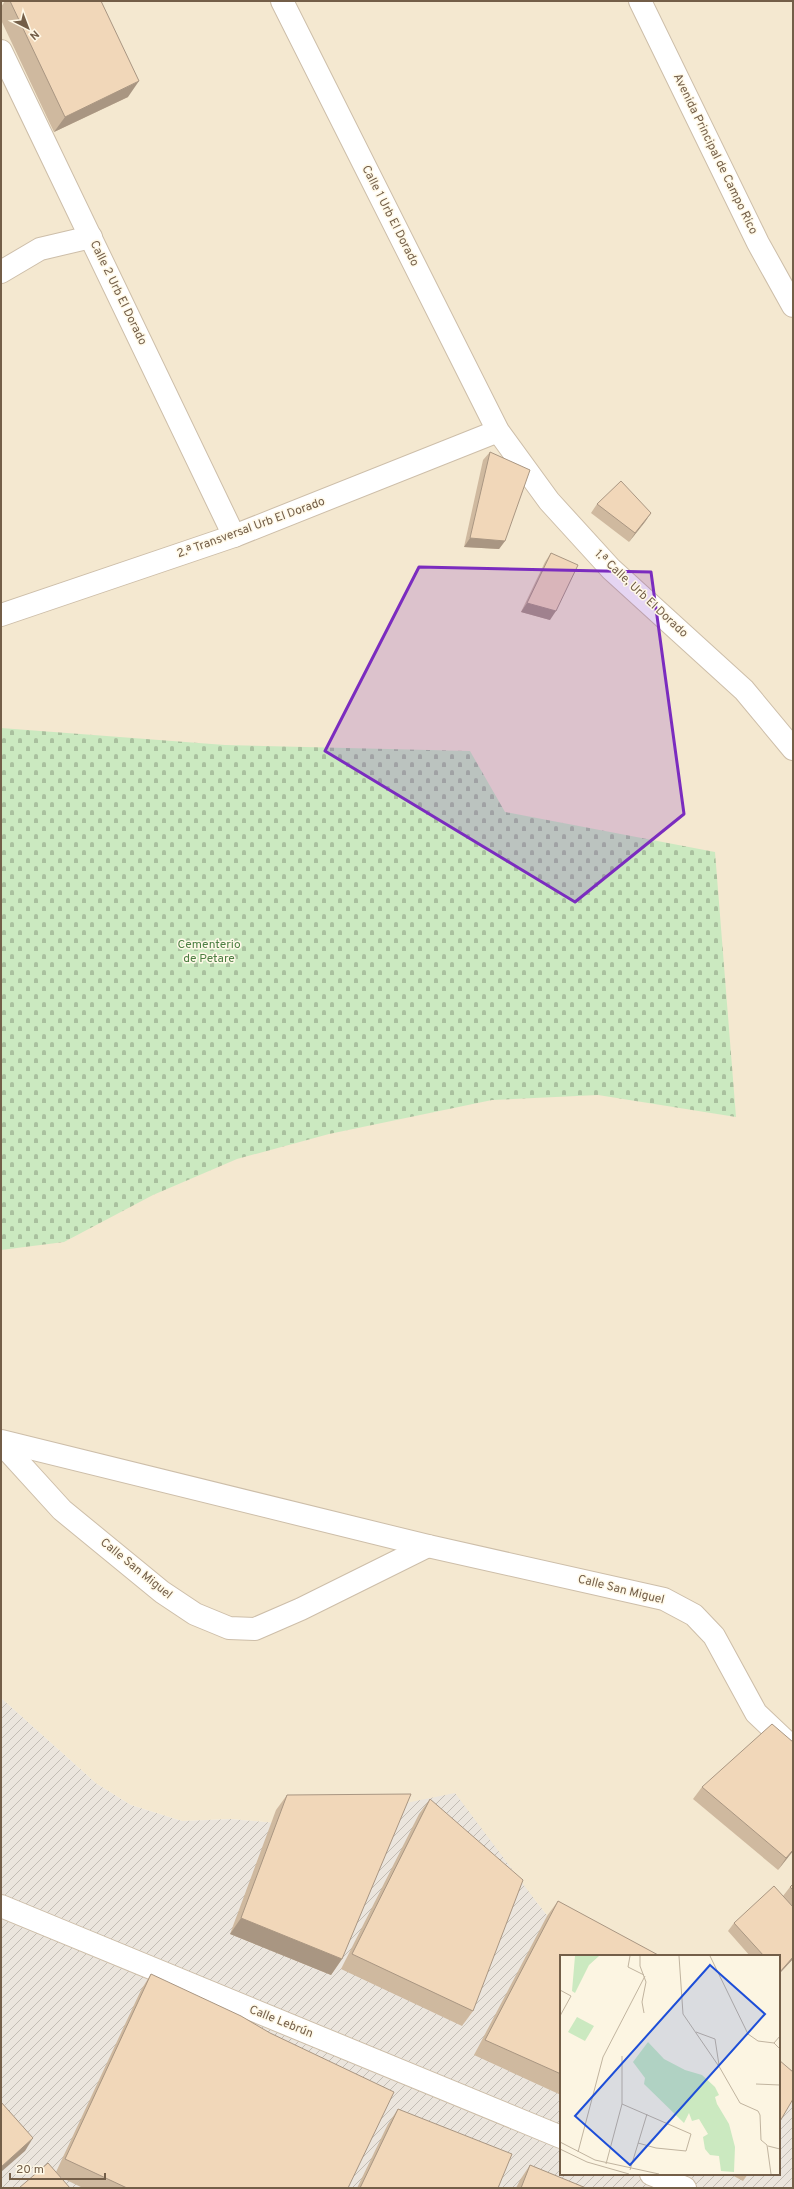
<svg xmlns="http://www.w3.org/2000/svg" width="794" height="2189" viewBox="0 0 794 2189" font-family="Overpass,sans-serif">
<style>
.residential{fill:#f4e8d0}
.industrial{fill:url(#industrial-furrows)}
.cemetery{fill:url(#cemetery-stones)}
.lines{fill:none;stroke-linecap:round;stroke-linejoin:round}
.street-casing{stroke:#cdbea9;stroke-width:24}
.street{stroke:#fff;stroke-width:22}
.wall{fill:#cfb99f}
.shaded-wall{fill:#a99682}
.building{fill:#f1d7b9;stroke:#a99682}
.marked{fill:#7b2cbf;fill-opacity:0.2;stroke:#7b2cbf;stroke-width:3;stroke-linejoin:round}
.labels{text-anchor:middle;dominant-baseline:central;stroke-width:3;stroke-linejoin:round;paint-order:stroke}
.street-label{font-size:12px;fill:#735e48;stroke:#fff9e8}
.park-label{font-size:12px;fill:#4d7f43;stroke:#fff9e8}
.inset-road{fill:none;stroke:#c1b49f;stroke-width:1}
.view{fill:#1d4ed8;fill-opacity:0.15;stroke:#1d4ed8;stroke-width:2}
.inset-edge{fill:none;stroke:#735e48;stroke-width:2}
</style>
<defs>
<pattern id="industrial-furrows" width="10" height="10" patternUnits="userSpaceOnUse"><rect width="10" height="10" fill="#ebe5dd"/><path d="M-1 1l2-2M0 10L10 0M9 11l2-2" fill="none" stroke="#c3bdb5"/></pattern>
<pattern id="cemetery-stones" width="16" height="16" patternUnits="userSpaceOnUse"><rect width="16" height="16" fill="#cbe9c0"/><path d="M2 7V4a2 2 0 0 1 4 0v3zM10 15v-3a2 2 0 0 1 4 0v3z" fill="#a9c09e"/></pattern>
</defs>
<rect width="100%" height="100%" fill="#fcf5e2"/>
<!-- residential -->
<path class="residential" d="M 1,1 L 793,1 L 793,2086 L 779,2072 L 779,1956 L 587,1956 L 573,1948 L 535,1900 L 298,1825 L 231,1819 L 182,1821 L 131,1805 L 97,1784 L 1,1698 Z"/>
<!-- industrial -->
<path class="industrial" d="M 1,1698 L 97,1784 L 131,1805 L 182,1821 L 231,1819 L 298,1825 L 455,1793 L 535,1900 L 573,1948 L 561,1956 L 561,2174 L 779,2174 L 779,2072 L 793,2086 L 793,2188 L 1,2188 Z"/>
<!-- cemetery -->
<path class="cemetery" d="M 1,728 L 225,745 L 470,751 L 505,812 L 715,852 L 736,1117 L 598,1095 L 492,1100 L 329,1134 L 237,1159 L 153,1195 L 64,1242 L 1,1250 Z"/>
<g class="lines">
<!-- street casing -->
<g class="street-casing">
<g id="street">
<path d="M 282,1 L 498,431 L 549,501 L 611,569 L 744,690 L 793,749"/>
<path d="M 640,1 L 758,243 L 793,306"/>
<path d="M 1,51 L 234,536"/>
<path d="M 1,272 L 40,249 L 91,237"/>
<path d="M 1,615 L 234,536 L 498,431"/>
<path d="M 1,1441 L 428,1546 L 664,1599 L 694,1615 L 714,1636 L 756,1713 L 793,1748"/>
<path d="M 1,1443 L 62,1510 L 162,1592 L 195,1614 L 229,1628 L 255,1629 L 301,1609 L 428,1546"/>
<path d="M 1,1906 L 561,2137"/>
<path d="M 651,2174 L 685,2188"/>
</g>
</g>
<!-- street -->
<use href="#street" class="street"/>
</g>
<!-- wall -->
<g class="wall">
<path d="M 5,1 L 101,1 L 128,97 L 54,132 L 1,20 L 1,7 Z"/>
<path d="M 490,452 L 505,541 L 499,549 L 464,547 L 483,460 Z"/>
<path d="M 597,504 L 651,513 L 629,542 L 591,513 Z"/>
<path d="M 551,553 L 550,620 L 521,612 L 545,562 Z"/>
<path d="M 702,1787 L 793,1851 L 778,1870 L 693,1799 Z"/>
<path d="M 287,1795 L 342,1959 L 331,1975 L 230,1934 L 276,1810 Z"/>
<path d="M 430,1799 L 473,2011 L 462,2026 L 341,1969 L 419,1814 Z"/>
<path d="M 793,1884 L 793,1959 L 779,1974 L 779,1956 L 750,1956 L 728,1931 L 734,1923 L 783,1896 L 790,1887 Z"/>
<path d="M 558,1901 L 561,1956 L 561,2095 L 474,2055 L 547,1916 Z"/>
<path d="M 151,1974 L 348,2188 L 83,2188 L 60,2177 L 56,2172 L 141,1990 Z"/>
<path d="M 398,2109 L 498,2188 L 357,2188 L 388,2124 Z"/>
<path d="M 530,2165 L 586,2188 L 516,2188 L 520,2180 Z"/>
<path d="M 730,2174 L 748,2174 L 743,2181 Z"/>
</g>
<!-- shaded-wall -->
<g class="shaded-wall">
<path d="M 139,81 L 128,97 L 54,132 L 65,117 Z"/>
<path d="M 651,513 L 645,522 L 629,542 L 635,533 Z"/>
<path d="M 470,538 L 505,541 L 499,549 L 464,547 Z"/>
<path d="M 527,603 L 556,611 L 550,620 L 521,612 Z"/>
<path d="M 793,1850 L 793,1851 L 778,1870 L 786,1858 Z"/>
<path d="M 241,1918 L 342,1959 L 331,1975 L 230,1934 Z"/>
<path d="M 793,1957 L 793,1959 L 779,1974 L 779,1973 Z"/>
<path d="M 33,2138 L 25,2151 L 1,2172 L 1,2167 Z"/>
</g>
<!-- building -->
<g class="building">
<path d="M 10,1 L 101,1 L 139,81 L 65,117 Z"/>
<path d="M 490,452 L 530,470 L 505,541 L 470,538 Z"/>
<path d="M 621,481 L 651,513 L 635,533 L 597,504 Z"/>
<path d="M 551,553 L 578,565 L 556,611 L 527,603 Z"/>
<path d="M 772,1724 L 793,1742 L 793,1850 L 786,1858 L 702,1787 Z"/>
<path d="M 411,1794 L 342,1959 L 241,1918 L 287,1795 Z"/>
<path d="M 430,1799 L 523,1880 L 473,2011 L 352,1954 Z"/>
<path d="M 793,1884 L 793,1890 L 790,1887 Z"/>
<path d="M 774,1886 L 793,1907 L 793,1957 L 779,1973 L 779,1956 L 764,1956 L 734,1923 Z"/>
<path d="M 558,1901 L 660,1956 L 561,1956 L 561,2074 L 485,2040 Z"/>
<path d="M 151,1974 L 241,2016 L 270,2033 L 394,2092 L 348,2188 L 127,2188 L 65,2159 Z"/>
<path d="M 779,2060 L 793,2072 L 793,2099 L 779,2123 Z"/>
<path d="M 1,2102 L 33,2138 L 1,2167 Z"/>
<path d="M 398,2109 L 512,2154 L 498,2188 L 360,2188 Z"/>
<path d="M 48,2163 L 70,2188 L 19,2188 Z"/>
<path d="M 530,2165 L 586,2188 L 521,2188 Z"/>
</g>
<!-- marked area -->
<path class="marked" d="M 419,567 L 651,572 L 684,814 L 575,902 L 325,751 Z"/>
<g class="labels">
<!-- street labels -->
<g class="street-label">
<text transform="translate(715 154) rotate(64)">Avenida Principal de Campo Rico</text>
<text transform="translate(390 216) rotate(63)">Calle 1 Urb El Dorado</text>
<text transform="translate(118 293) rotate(64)">Calle 2 Urb El Dorado</text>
<text transform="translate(251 528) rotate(-20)">2.ª Transversal Urb El Dorado</text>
<text transform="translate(641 594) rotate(43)">1.ª Calle, Urb El Dorado</text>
<text transform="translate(136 1569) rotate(39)">Calle San Miguel</text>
<text transform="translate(621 1590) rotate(14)">Calle San Miguel</text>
<text transform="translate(281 2022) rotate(22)">Calle Lebrún</text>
</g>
<!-- park labels -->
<g class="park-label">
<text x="209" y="945">Cementerio<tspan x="209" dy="14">de Petare</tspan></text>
</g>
</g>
<!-- overview -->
<g transform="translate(560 1955)">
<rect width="220" height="220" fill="#fcf5e2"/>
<path d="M 15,1 L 39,1 L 29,10 L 15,38 L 12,36 Z" fill="#cbe9c0"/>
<path d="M 88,87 L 104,104 L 125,115 L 142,120 L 155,132 L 159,140 L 155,142 L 157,149 L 169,169 L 175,192 L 174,217 L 161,216 L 159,201 L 150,200 L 145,194 L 143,182 L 148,179 L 139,164 L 132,166 L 129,158 L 124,168 L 84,129 L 85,123 L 73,107 Z" fill="#cbe9c0"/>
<path d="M 17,62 L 34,71 L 25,86 L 8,77 Z" fill="#cbe9c0"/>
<path class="inset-road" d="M 70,1 L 68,12 L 84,20M 80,1 L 80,11 L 86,27 L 82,47 L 84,58M 119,1 L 123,59 L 160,113 L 180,148 L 198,156 L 200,160 L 201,185 L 207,190 L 211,219M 150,1 L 188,79 L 198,86 L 214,88M 0,35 L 11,41 L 0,61M 136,77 L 155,84 L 159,110M 220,81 L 214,88 L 220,94M 220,113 L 220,142M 196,129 L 220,130M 62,149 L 131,179 L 126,196 L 96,193 L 78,188M 0,187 L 35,205 L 99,219M 208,191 L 220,194M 0,194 L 27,207 L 69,219M 18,197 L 43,102 L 85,21M 46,209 L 62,149 L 62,101M 70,215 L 87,159"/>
<path class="view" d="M 150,10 L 205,59 L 70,210 L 15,161 Z"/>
<rect width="220" height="220" class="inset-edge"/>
</g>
<!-- border -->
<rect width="794" height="2189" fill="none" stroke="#735e48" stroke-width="4"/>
<!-- north arrow -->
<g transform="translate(28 28) rotate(138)" stroke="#fff9e8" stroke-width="3" paint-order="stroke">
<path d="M0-3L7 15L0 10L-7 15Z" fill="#735e48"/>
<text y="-6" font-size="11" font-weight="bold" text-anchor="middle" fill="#735e48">N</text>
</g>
<!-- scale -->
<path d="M10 2173v6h95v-6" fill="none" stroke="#735e48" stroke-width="2"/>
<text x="16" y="2173" font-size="12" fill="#735e48" stroke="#fff9e8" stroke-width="3" paint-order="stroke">20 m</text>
</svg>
